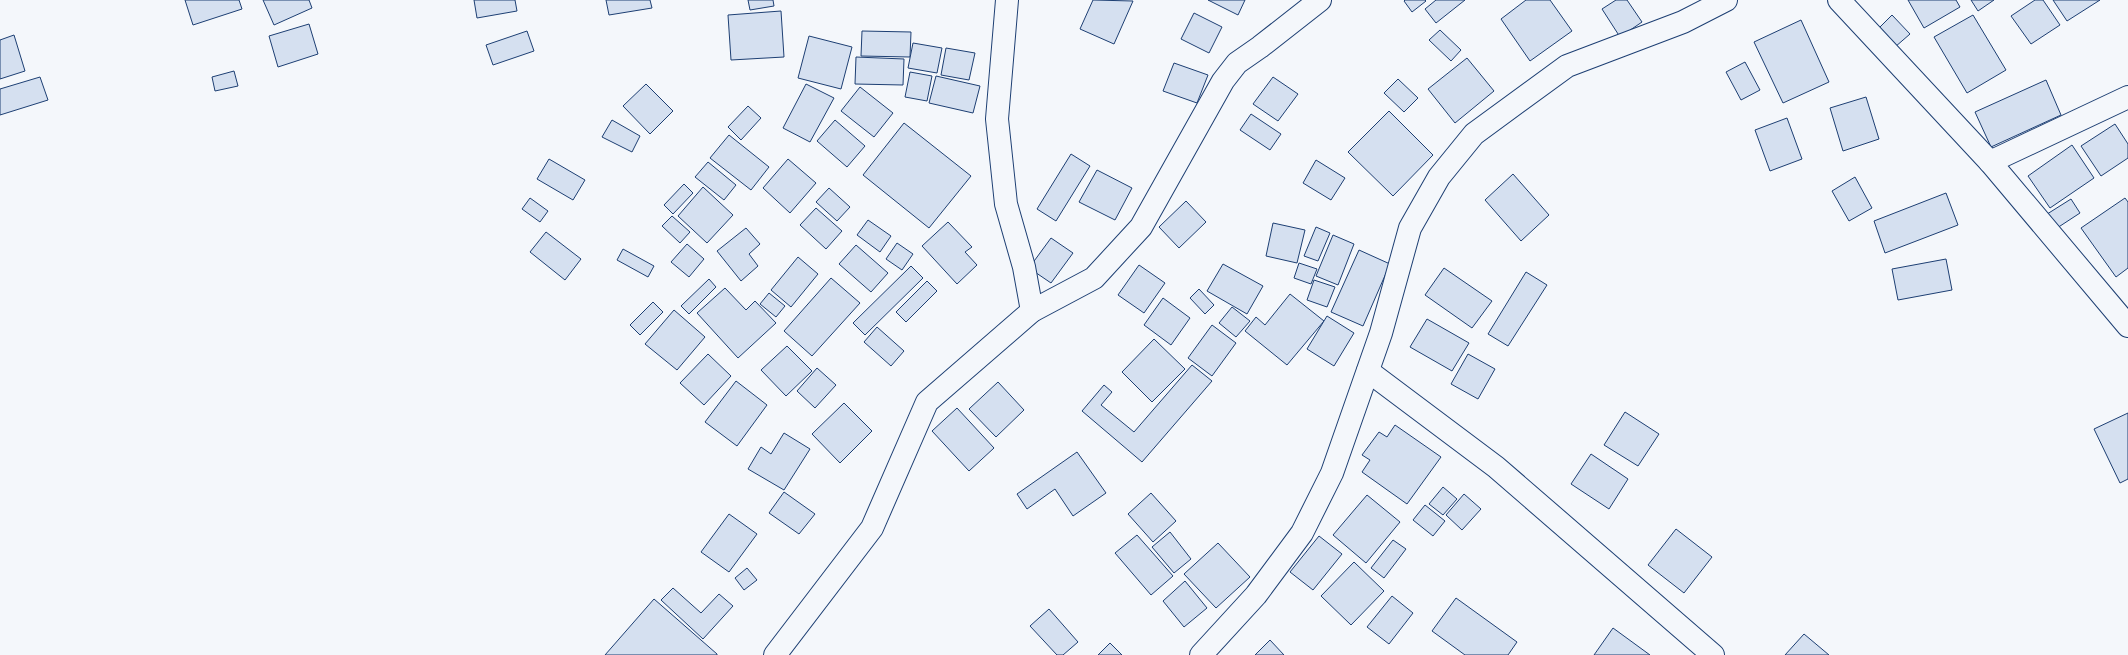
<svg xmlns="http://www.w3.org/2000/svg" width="2128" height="655" viewBox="0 0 2128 655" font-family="'Varela Round',sans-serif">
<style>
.building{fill:#d5e0f0;stroke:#1d3f73}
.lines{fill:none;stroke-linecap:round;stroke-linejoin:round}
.minor-casing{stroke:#1d3f73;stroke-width:24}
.minor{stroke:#f4f7fb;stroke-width:22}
</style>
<rect width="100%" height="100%" fill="#f4f7fb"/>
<!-- building -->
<g class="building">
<path d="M 185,0 L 239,0 L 242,9 L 193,25 Z"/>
<path d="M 263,0 L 309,0 L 312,8 L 274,25 Z"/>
<path d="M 474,0 L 515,0 L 517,11 L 477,18 Z"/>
<path d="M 606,0 L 650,0 L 652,8 L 609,15 Z"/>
<path d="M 748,0 L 773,0 L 774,6 L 750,10 Z"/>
<path d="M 1093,0 L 1133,1 L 1114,44 L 1080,29 Z"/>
<path d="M 1208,0 L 1245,0 L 1238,15 Z"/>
<path d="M 1405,0 L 1425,0 L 1426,1 L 1412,12 L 1404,1 Z"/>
<path d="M 1436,0 L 1465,0 L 1436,23 L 1425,9 Z"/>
<path d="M 1526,0 L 1550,0 L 1572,31 L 1530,61 L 1501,19 Z"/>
<path d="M 1616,0 L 1627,0 L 1642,22 L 1620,37 L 1602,9 Z"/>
<path d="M 1908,0 L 1956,0 L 1960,7 L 1924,28 Z"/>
<path d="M 1971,0 L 1994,0 L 1978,11 Z"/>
<path d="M 2035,0 L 2043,0 L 2060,25 L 2031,44 L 2011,16 Z"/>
<path d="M 2053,0 L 2100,0 L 2067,21 Z"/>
<path d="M 781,11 L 784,57 L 731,60 L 728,15 Z"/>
<path d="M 1194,13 L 1222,27 L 1209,53 L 1181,39 Z"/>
<path d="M 1892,15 L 1910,34 L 1895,47 L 1878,29 Z"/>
<path d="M 1973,15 L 2006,70 L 1967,93 L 1934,37 Z"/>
<path d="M 1801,20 L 1829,82 L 1783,103 L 1754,42 Z"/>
<path d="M 309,24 L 318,54 L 278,67 L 269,36 Z"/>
<path d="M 1440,30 L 1461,50 L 1451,61 L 1429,40 Z"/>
<path d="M 527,31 L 534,51 L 493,65 L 486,45 Z"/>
<path d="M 862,31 L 911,32 L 910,57 L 861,56 Z"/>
<path d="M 14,35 L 25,71 L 0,79 L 0,40 Z"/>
<path d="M 809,36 L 852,47 L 841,89 L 798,78 Z"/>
<path d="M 913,43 L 942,48 L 937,73 L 908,68 Z"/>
<path d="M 946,48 L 975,53 L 969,80 L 941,75 Z"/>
<path d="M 856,57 L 904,59 L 903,85 L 855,84 Z"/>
<path d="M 1467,58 L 1494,91 L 1455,123 L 1428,89 Z"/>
<path d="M 1745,62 L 1760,90 L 1741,100 L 1726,72 Z"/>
<path d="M 1174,63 L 1208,75 L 1197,103 L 1163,91 Z"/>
<path d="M 234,71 L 238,86 L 215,91 L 212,77 Z"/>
<path d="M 910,72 L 932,76 L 927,101 L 905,97 Z"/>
<path d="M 936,76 L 980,86 L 973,113 L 929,103 Z"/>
<path d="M 40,77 L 48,100 L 0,115 L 0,89 Z"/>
<path d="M 1273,77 L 1298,94 L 1278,121 L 1253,104 Z"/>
<path d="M 1398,79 L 1418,98 L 1404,112 L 1384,93 Z"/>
<path d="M 2046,80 L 2061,115 L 1991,147 L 1975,112 Z"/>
<path d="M 646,84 L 673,111 L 650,134 L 623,106 Z"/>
<path d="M 806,84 L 834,98 L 810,142 L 783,128 Z"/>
<path d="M 860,87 L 893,113 L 874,137 L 841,111 Z"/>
<path d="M 1866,97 L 1879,139 L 1843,151 L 1830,108 Z"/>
<path d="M 748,106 L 761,118 L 741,140 L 728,127 Z"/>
<path d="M 1389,111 L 1433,155 L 1393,196 L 1348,152 Z"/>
<path d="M 1251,114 L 1281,134 L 1270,150 L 1240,130 Z"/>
<path d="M 1787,118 L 1802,159 L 1770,171 L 1755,130 Z"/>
<path d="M 612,120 L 640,136 L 632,152 L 602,137 Z"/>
<path d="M 835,120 L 865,146 L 847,167 L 817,141 Z"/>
<path d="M 904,123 L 971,176 L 929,228 L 863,175 Z"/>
<path d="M 2115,124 L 2128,144 L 2128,158 L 2101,176 L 2081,146 Z"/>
<path d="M 729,135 L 769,167 L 751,190 L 710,158 Z"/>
<path d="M 2072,145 L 2094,178 L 2050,208 L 2028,176 Z"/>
<path d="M 1071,154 L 1090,166 L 1056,221 L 1037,209 Z"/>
<path d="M 549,159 L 585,180 L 573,200 L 537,179 Z"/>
<path d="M 788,159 L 816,183 L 790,213 L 763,188 Z"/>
<path d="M 1316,160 L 1345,178 L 1331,200 L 1303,183 Z"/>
<path d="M 708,162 L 736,185 L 724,200 L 695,177 Z"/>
<path d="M 1097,170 L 1132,188 L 1115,220 L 1079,202 Z"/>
<path d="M 1513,174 L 1549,215 L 1521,241 L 1485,200 Z"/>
<path d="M 1855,177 L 1872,208 L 1849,221 L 1832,191 Z"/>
<path d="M 684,184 L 693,193 L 673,214 L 664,205 Z"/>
<path d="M 703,187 L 733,215 L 707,243 L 678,216 Z"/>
<path d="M 829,188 L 850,207 L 837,221 L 816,202 Z"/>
<path d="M 1946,193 L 1958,225 L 1885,253 L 1874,221 Z"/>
<path d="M 530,198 L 548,211 L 540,222 L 522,209 Z"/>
<path d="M 2125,198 L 2128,202 L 2128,268 L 2116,277 L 2081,228 Z"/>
<path d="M 2071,199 L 2080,213 L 2054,230 L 2044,216 Z"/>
<path d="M 1186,201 L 1206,222 L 1179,248 L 1159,227 Z"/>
<path d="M 816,208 L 842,231 L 826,249 L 800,225 Z"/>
<path d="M 672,216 L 690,232 L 680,243 L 662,226 Z"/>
<path d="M 868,220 L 891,236 L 880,252 L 857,235 Z"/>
<path d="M 948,222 L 972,247 L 965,252 L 977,265 L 957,284 L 922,246 Z"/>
<path d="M 1273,223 L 1305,230 L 1297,263 L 1266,256 Z"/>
<path d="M 1316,227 L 1330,233 L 1318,261 L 1304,256 Z"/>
<path d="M 746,228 L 760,244 L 749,254 L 758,266 L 741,281 L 717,251 Z"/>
<path d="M 546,232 L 581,259 L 565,280 L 530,252 Z"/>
<path d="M 1333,235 L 1354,244 L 1338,285 L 1316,276 Z"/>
<path d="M 1051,238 L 1073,253 L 1051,283 L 1029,268 Z"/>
<path d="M 897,243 L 913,254 L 902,270 L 886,259 Z"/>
<path d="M 687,244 L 704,259 L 689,277 L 671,262 Z"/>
<path d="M 856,245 L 888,273 L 871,292 L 839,264 Z"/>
<path d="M 623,249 L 654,266 L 648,277 L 617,260 Z"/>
<path d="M 1359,250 L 1390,264 L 1363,326 L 1331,312 Z"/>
<path d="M 798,257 L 818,274 L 791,307 L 771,290 Z"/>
<path d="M 1946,259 L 1952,290 L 1898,300 L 1892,269 Z"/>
<path d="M 1299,263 L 1317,269 L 1311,284 L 1294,278 Z"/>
<path d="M 1223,264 L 1263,286 L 1247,314 L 1207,291 Z"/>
<path d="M 1139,265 L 1165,283 L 1144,313 L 1118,295 Z"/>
<path d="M 911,266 L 923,278 L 865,335 L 853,323 Z"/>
<path d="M 1444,268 L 1492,301 L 1472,328 L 1425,295 Z"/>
<path d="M 1526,272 L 1547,285 L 1508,346 L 1488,334 Z"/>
<path d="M 831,278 L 860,303 L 812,356 L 784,331 Z"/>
<path d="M 709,279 L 716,287 L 689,314 L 681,306 Z"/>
<path d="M 1314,280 L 1335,287 L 1327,307 L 1307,300 Z"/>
<path d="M 927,281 L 937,291 L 906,322 L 896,312 Z"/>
<path d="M 725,288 L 746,310 L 755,301 L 776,323 L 738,358 L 697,313 Z"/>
<path d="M 1199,289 L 1214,305 L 1205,314 L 1190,298 Z"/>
<path d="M 769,293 L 785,306 L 776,317 L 760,304 Z"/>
<path d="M 1290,294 L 1324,321 L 1287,365 L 1245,331 L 1256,317 L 1265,325 Z"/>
<path d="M 1163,298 L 1190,318 L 1171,345 L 1144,325 Z"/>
<path d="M 653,302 L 663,312 L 640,335 L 630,325 Z"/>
<path d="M 1232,307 L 1250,321 L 1236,337 L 1219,323 Z"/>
<path d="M 674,310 L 705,337 L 677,370 L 645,344 Z"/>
<path d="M 1327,316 L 1354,333 L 1334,366 L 1307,349 Z"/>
<path d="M 1427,319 L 1469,343 L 1452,371 L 1410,347 Z"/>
<path d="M 1212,325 L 1236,343 L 1212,376 L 1188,358 Z"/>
<path d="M 877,327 L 904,351 L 891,366 L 864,342 Z"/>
<path d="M 1154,339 L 1185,369 L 1152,402 L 1122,372 Z"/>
<path d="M 787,346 L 812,371 L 786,396 L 761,370 Z"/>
<path d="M 708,354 L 731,376 L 704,405 L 680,383 Z"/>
<path d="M 1468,354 L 1495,369 L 1478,399 L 1451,384 Z"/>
<path d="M 1192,365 L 1212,381 L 1142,462 L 1082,411 L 1104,385 L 1112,392 L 1101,405 L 1134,432 Z"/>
<path d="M 817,368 L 836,385 L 815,408 L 797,391 Z"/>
<path d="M 736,381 L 767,405 L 737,446 L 705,422 Z"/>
<path d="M 998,382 L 1024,410 L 996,437 L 969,409 Z"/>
<path d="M 844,403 L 872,431 L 840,463 L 812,434 Z"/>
<path d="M 957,408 L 994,448 L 969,471 L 932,431 Z"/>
<path d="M 1625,412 L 1659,434 L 1638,466 L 1604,445 Z"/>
<path d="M 2128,413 L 2128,479 L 2120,483 L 2094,429 Z"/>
<path d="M 1395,425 L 1441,457 L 1407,504 L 1362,472 L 1370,460 L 1362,455 L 1379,432 L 1387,437 Z"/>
<path d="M 784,433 L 810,449 L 784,490 L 748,469 L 761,447 L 771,454 Z"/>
<path d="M 1077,452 L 1106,493 L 1073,516 L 1055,489 L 1027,509 L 1017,494 Z"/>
<path d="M 1591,454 L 1628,479 L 1609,509 L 1571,484 Z"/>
<path d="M 1443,487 L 1457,499 L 1443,515 L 1429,504 Z"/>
<path d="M 784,492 L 815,514 L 799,534 L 769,513 Z"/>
<path d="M 1151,493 L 1176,521 L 1153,542 L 1128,514 Z"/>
<path d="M 1464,494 L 1481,509 L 1462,530 L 1446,515 Z"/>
<path d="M 1367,495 L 1400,522 L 1366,563 L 1333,535 Z"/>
<path d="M 1425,505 L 1445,521 L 1433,536 L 1413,520 Z"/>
<path d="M 729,514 L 757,534 L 729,572 L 701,552 Z"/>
<path d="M 1676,529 L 1712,557 L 1684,593 L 1648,565 Z"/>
<path d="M 1170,532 L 1191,559 L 1174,573 L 1152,547 Z"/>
<path d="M 1137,535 L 1173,576 L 1151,595 L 1115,553 Z"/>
<path d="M 1319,536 L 1342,554 L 1313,590 L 1290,572 Z"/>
<path d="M 1393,540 L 1406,549 L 1384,578 L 1371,568 Z"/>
<path d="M 1218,543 L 1250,577 L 1216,608 L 1184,574 Z"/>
<path d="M 1354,562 L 1384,591 L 1351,625 L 1321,596 Z"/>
<path d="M 747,568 L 757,580 L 744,590 L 735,578 Z"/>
<path d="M 1185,581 L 1207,608 L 1184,627 L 1163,601 Z"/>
<path d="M 673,588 L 701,613 L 719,594 L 733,606 L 703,639 L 661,600 Z"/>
<path d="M 1392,596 L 1413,613 L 1389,644 L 1367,627 Z"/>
<path d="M 1456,598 L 1517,642 L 1508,655 L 1465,655 L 1432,631 Z"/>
<path d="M 654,599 L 717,654 L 717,655 L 605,655 Z"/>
<path d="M 1049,609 L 1078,642 L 1063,655 L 1057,655 L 1030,626 Z"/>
<path d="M 1613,628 L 1650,655 L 1594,655 Z"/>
<path d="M 1804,634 L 1829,655 L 1785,655 Z"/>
<path d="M 1270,640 L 1284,655 L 1255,655 Z"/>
<path d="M 1110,643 L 1122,655 L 1098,655 Z"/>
</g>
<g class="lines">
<!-- minor casing -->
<g class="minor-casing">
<g id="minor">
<path d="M 1007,0 L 997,119 L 1006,204 L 1024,267 L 1032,311"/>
<path d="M 1839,0 L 1990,162 L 2128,326"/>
<path d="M 1990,162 L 2128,97"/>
<path d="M 1368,371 L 1496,467 L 1713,655"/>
<path d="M 775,655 L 872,528 L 927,402 L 1032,311 L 1094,278 L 1141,227 L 1223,81 L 1237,63 L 1260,47 L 1320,0"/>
<path d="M 1201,655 L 1256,595 L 1302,533 L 1332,473 L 1381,333 L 1410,228 L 1439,177 L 1474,134 L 1567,66 L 1683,22 L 1726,0"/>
</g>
</g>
<!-- minor -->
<use href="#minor" class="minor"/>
</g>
</svg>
